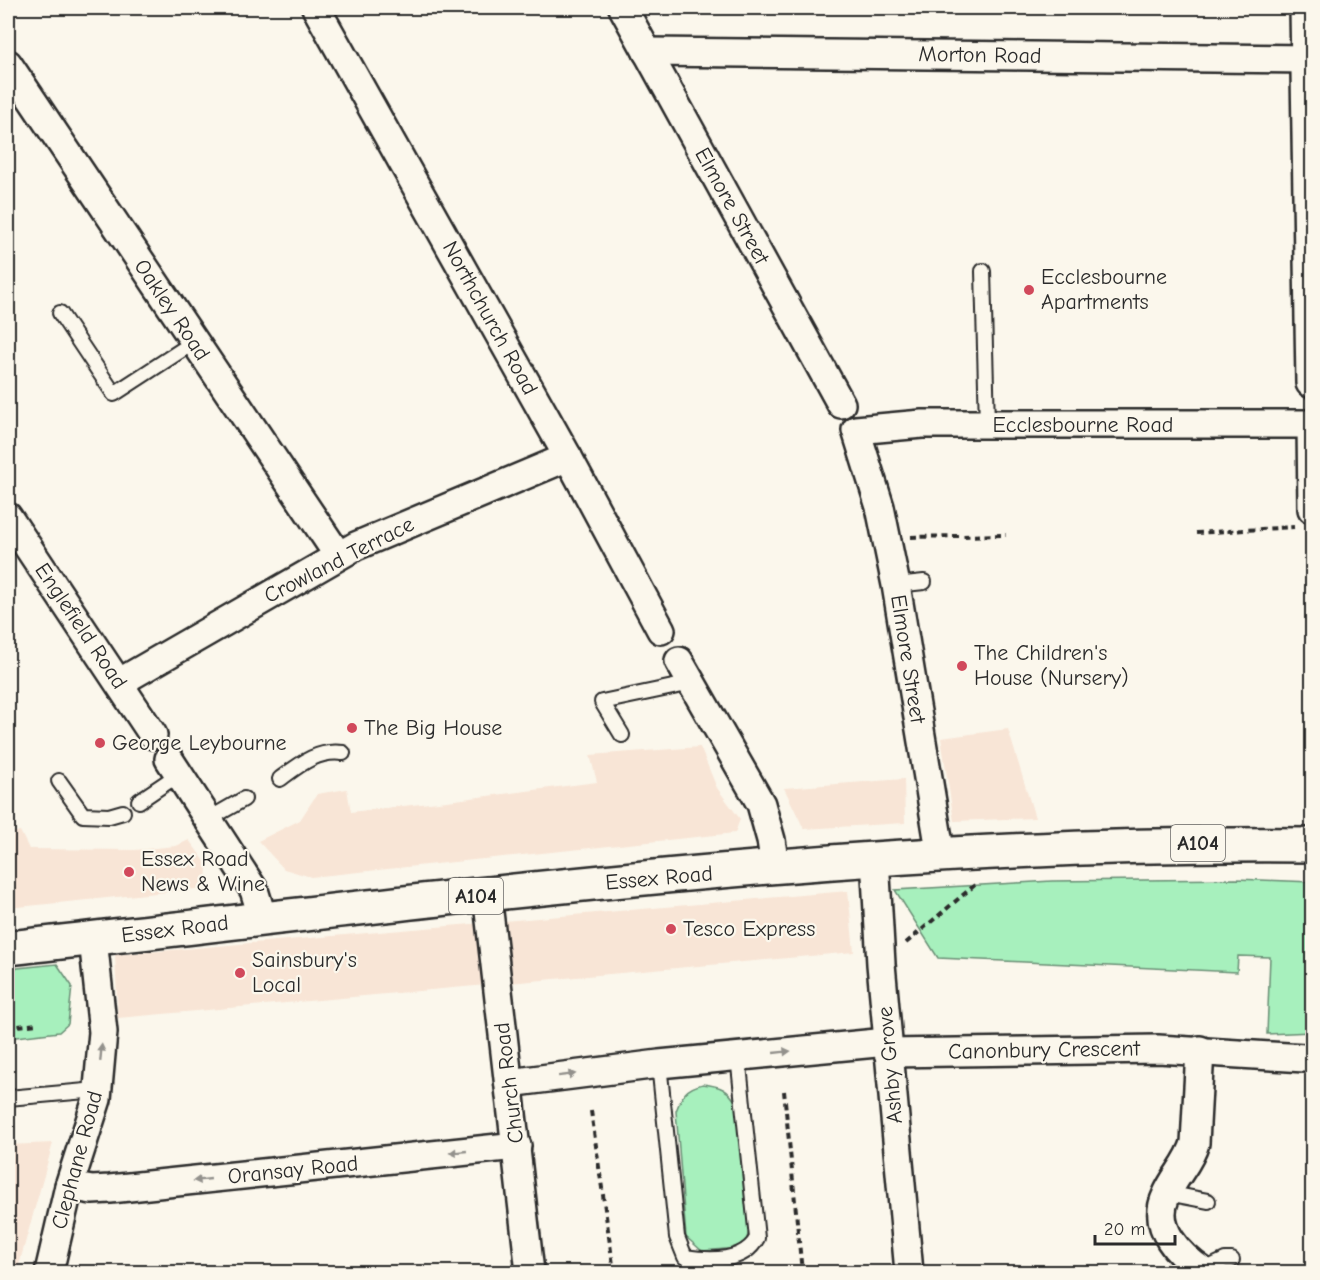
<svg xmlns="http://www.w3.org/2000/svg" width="1320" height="1280" viewBox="0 0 1320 1280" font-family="'Comic Neue',sans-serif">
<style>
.built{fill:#f8e5d6}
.green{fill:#a7f0bd;stroke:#698e74;stroke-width:1.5}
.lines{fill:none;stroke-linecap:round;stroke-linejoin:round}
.lane-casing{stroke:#2b2b2b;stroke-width:18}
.street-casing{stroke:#2b2b2b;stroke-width:32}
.primary-casing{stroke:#2b2b2b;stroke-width:38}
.path{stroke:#2b2b2b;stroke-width:4;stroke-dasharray:6 4.5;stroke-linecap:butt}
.lane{stroke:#fbf7ec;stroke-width:14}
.street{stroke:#fbf7ec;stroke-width:27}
.primary{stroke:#fbf7ec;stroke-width:33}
.oneway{fill:#93918c}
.poi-dot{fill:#d1495b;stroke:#fbf7ec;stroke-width:2}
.labels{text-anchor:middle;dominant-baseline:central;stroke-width:4.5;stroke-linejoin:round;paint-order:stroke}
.shield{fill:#fbf7ec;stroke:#696865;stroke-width:1.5}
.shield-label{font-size:21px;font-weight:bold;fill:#2b2b2b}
.street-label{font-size:22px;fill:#2b2b2b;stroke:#fbf7ec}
.poi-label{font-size:22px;fill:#2b2b2b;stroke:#fbf7ec;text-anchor:start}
</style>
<rect width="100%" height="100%" fill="#fbf7ec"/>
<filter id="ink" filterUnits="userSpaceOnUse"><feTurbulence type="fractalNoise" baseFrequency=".0167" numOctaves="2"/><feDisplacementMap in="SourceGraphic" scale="12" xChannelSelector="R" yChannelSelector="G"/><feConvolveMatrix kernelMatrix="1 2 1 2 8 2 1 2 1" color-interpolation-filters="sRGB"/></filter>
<g filter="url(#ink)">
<!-- built -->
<g class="built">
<path d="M 1008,729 L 1035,818 L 954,821 L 941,738 Z"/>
<path d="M 700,747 L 717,788 L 740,819 L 735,833 L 311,877 L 284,869 L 258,841 L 300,820 L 317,794 L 347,789 L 351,812 L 447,801 L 597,782 L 590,755 Z"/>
<path d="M 904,779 L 905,823 L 804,829 L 784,788 Z"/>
<path d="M 20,831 L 29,849 L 135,850 L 176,846 L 189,840 L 207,864 L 206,888 L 8,908 L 8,834 Z"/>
<path d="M 848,891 L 854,952 L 118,1018 L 115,955 Z"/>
<path d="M 53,1143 L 17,1272 L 8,1272 L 8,1145 Z"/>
</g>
<!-- green -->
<g class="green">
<path d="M 1236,879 L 1312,882 L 1312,1032 L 1267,1034 L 1270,957 L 1238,956 L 1237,972 L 938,958 L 895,890 L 1052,881 Z"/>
<path d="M 57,964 L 72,986 L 68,1024 L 59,1032 L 8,1038 L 8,969 Z"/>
<path d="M 703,1084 C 720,1086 729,1089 737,1105 L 750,1228 L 746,1241 L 737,1248 L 702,1251 L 686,1237 L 676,1111 C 682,1095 686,1088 703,1084 Z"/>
</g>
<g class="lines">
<!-- lane casing -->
<g class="lane-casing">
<g id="lane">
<path d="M 983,271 L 987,425"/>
<path d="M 60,313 L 114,394 L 194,342"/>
<path d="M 896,585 L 924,582"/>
<path d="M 622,735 L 602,702 L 692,683"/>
<path d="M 280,779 C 299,765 318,749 343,753"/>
<path d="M 59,781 L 83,815 L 109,816 L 123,812"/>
<path d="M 139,801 L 179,774"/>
<path d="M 209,819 L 244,799"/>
<path d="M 659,1064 L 677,1237 L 685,1257 C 710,1261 744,1263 757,1238 L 738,1056"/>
<path d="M 8,1098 L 97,1090"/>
<path d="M 1167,1193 L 1208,1201"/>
<path d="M 1202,1271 L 1225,1260 L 1232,1260"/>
</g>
</g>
<!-- street casing -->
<g class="street-casing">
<g id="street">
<path d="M 316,8 L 568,457 L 661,630"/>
<path d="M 623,8 L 841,404"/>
<path d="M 1304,8 L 1310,383"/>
<path d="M 647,52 L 1312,59"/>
<path d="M 8,64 L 338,555"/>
<path d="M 8,517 L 153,735"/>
<path d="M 679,661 L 761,804 L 771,840 L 775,867"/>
<path d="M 120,682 L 356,546 L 568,457"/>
<path d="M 169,759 L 254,890 L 263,919"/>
<path d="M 941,856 L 896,585 L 880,507 L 856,430 L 922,424 L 1311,424 L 1312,509"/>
<path d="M 875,858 L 881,964 L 909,1272"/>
<path d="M 487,894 L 530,1272"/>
<path d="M 1200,1050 L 1195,1143 C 1189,1164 1174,1176 1166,1196 C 1151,1228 1180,1256 1204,1272"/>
<path d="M 888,1053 L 1158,1049 L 1305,1058"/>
<path d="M 509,1083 L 659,1064 L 887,1042"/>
<path d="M 69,1186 L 92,1190 L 110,1189 L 517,1146"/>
<path d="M 49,1272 L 69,1186 L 97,1099 L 103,1032 L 93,939"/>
</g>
</g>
<!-- primary casing -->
<g class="primary-casing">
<path id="primary" d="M 8,948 C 441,900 876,840 1312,845"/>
</g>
<!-- path -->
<g class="path">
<path d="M 1196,533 L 1294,527"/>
<path d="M 911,537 L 1006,535"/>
<path d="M 906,943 L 976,884"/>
<path d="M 8,1027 L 38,1024"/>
<path d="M 1310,1033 L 1312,1022"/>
<path d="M 784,1091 L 802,1272"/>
<path d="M 591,1111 L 614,1272"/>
</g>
<!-- lane -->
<use href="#lane" class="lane"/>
<!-- street -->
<use href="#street" class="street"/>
<!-- primary -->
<use href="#primary" class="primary"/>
</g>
<!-- one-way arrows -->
<defs><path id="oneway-solid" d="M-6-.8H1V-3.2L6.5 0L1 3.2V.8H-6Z" transform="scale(1.5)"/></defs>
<g class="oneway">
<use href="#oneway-solid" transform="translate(782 1052) rotate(-6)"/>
<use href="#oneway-solid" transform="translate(101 1053) rotate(-85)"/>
<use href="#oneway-solid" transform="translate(567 1075) rotate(-7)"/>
<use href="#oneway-solid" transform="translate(458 1152) rotate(174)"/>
<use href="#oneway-solid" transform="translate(202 1180) rotate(174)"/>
</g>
</g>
<!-- markers -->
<g class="poi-dot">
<circle cx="1029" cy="290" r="6"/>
<circle cx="962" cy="666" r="6"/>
<circle cx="352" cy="728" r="6"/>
<circle cx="100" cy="743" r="6"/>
<circle cx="129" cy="872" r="6"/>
<circle cx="671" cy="929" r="6"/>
<circle cx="240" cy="973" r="6"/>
</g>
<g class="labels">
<!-- shield labels -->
<g class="shield">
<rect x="1171" y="825" width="54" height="36" rx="4.5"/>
<rect x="449" y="878" width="54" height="36" rx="4.5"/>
</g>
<g class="shield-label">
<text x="1198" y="843">A104</text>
<text x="476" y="896">A104</text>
</g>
<!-- street labels -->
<g class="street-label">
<text transform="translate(980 55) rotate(1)">Morton Road</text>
<text transform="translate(732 206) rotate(61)">Elmore Street</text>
<text transform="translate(172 310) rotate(56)">Oakley Road</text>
<text transform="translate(490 318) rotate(61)">Northchurch Road</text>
<text x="1083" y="425">Ecclesbourne Road</text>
<text transform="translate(339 560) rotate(-27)">Crowland Terrace</text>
<text transform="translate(81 626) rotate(56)">Englefield Road</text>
<text transform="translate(908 659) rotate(81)">Elmore Street</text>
<text transform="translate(659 878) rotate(-5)">Essex Road</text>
<text transform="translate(175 929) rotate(-7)">Essex Road</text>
<text transform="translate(1044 1050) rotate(-1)">Canonbury Crescent</text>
<text transform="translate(890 1065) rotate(-95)">Ashby Grove</text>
<text transform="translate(509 1083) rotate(-97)">Church Road</text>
<text transform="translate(77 1160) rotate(-75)">Clephane Road</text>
<text transform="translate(293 1170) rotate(-6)">Oransay Road</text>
</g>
<!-- poi labels -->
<g class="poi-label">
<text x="1041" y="277">Ecclesbourne<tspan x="1041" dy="25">Apartments</tspan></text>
<text x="974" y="653">The Children's<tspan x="974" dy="25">House (Nursery)</tspan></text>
<text x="364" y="728">The Big House</text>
<text x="112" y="743">George Leybourne</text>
<text x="141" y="859">Essex Road<tspan x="141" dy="25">News &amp; Wine</tspan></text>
<text x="683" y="929">Tesco Express</text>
<text x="252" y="960">Sainsbury's<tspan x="252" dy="25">Local</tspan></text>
</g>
</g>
<!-- margin -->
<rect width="1320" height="1280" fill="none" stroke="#fbf7ec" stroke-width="30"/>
<rect x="15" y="15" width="1290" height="1250" fill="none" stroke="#2b2b2b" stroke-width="2" filter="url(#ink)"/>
<!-- scale -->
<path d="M1095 1235v9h80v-9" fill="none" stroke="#2b2b2b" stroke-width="3"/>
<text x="1104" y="1235" font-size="18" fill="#2b2b2b" stroke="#fbf7ec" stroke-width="4.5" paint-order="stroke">20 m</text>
</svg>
